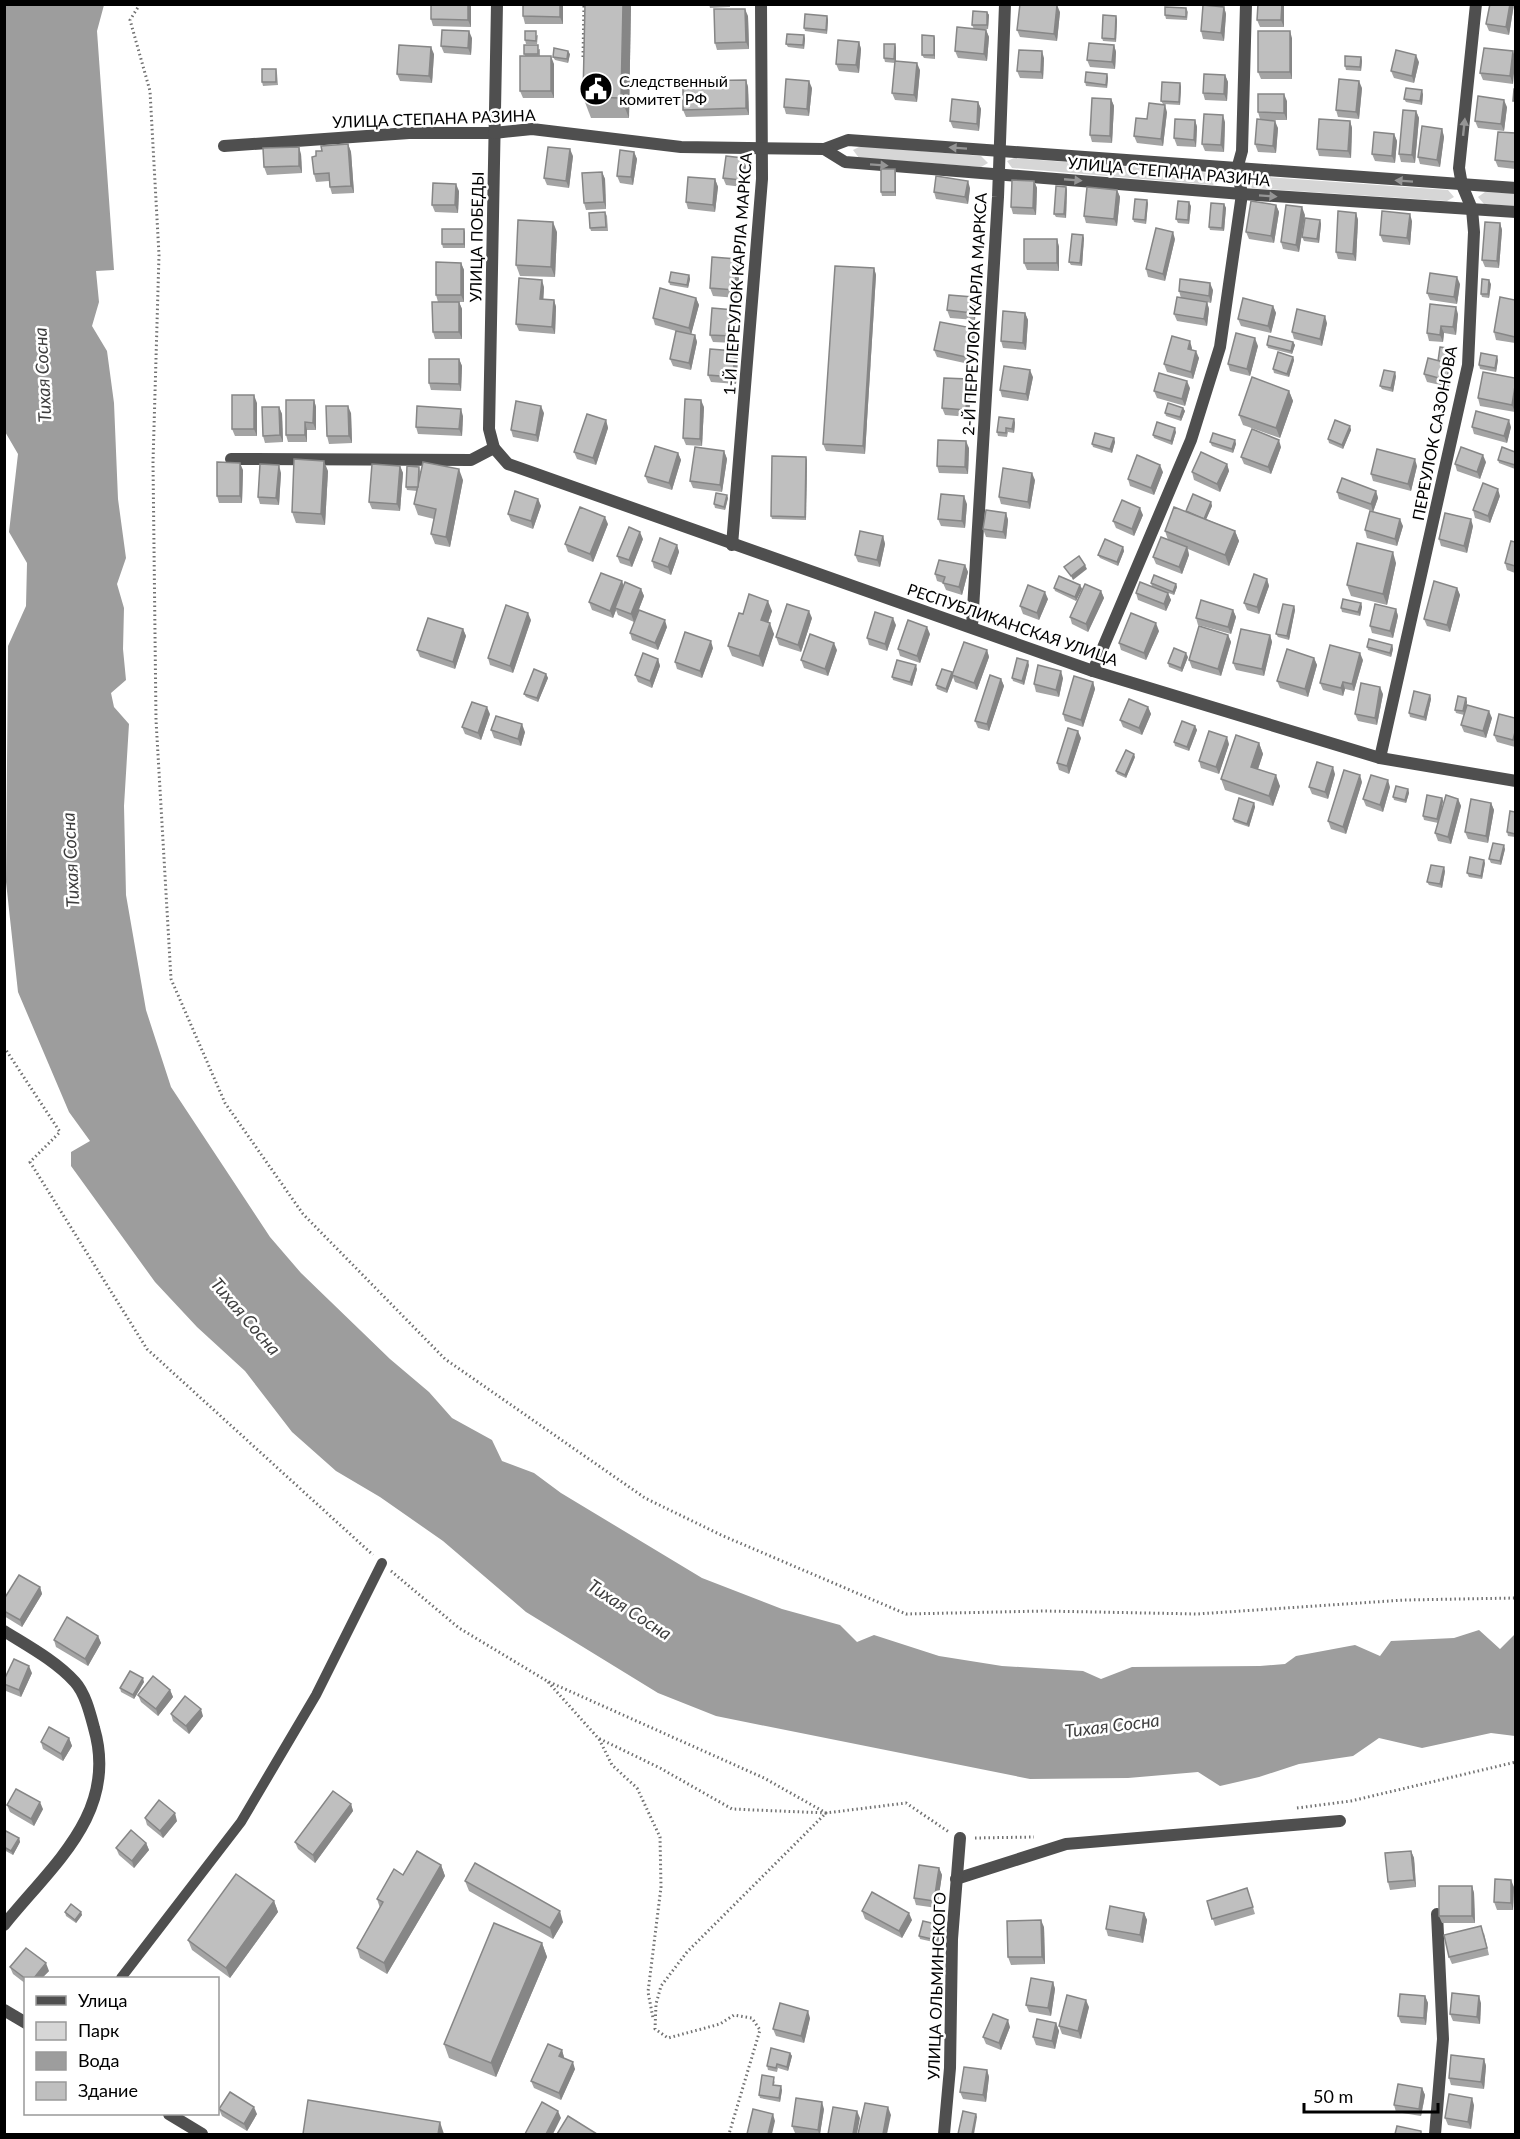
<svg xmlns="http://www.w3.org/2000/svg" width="1520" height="2139" viewBox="0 0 1520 2139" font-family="Lato,sans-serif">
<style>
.green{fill:#d6d6d6}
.water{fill:#9d9d9d}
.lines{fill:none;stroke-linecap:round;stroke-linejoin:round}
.path{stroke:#717171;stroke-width:3;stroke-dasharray:1.5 3;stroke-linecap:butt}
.service{stroke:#4f4f4f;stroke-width:10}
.minor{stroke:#4f4f4f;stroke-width:12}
.tertiary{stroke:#4f4f4f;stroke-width:12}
.wall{fill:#a4a4a4}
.shaded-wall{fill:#868686}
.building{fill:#bfbfbf;stroke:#868686;stroke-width:1.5}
.oneway{fill:#959595}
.labels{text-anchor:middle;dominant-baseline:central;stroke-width:5;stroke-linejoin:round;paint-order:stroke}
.poi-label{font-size:16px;fill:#000;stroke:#fff;text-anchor:start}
.street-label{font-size:16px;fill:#000;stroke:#fff}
.water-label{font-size:18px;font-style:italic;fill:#3e3e3e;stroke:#fff}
</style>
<rect width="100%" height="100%" fill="#fff"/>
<!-- green -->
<g class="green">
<path d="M 861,146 L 981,156 L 988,163 L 981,167 L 859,158 L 853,150 Z"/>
<path d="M 1014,158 L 1213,173 L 1218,179 L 1213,185 L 1012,168 L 1007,161 Z"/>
<path d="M 1253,176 L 1448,190 L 1454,197 L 1447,201 L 1252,188 L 1246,180 Z"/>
<path d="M 1485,192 L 1515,193 L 1515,206 L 1484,204 L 1478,197 Z"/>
</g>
<!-- water -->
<path class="water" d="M 4,5 L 104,5 L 97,31 L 114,270 L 96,271 L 99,302 L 92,326 L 107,351 L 114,403 L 118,499 L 126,558 L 117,584 L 124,608 L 123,649 L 126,680 L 111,693 L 114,707 L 129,724 L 124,806 L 126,895 L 146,1010 L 171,1087 L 270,1237 L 301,1273 L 390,1359 L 429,1392 L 452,1418 L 492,1440 L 502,1461 L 534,1473 L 561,1493 L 702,1578 L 782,1609 L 840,1625 L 857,1642 L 874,1635 L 939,1656 L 1002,1666 L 1083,1671 L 1101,1679 L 1132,1667 L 1260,1666 L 1285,1664 L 1296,1656 L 1355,1645 L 1380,1656 L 1391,1641 L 1454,1638 L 1479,1630 L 1500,1649 L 1515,1634 L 1515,1736 L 1491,1733 L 1422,1748 L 1379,1738 L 1353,1756 L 1299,1764 L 1259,1777 L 1220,1786 L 1198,1772 L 1128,1778 L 1030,1779 L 716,1716 L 658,1693 L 526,1612 L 443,1541 L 380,1497 L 336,1471 L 292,1432 L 245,1371 L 197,1327 L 155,1282 L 71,1166 L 71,1152 L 90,1141 L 69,1112 L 18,992 L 6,882 L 8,646 L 26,606 L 27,563 L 9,532 L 18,454 L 4,430 Z"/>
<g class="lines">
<!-- path -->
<g class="path">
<path d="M 140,4 L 130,20 L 150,91 L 159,255 L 153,462 L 156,720 L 171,979 L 225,1103 L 303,1214 L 445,1359 L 645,1498 L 721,1535 L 906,1614 L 1044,1611 L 1197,1614 L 1404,1600 L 1516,1598"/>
<path d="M 583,57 L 584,4"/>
<path d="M 4,1047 L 60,1132 L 30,1162 L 147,1349 L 373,1555"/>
<path d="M 391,1571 L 459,1628 L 547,1681 L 764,1778 L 826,1813 L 906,1803 L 949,1832"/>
<path d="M 548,1682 L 598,1738 L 660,1768 L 732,1809 L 826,1813 L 687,1952 L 661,1986 L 656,2004 L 655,2029 L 668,2038 L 720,2024 L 734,2015 L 752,2018 L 760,2030 L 729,2134"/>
<path d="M 599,1739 L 612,1765 L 637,1788 L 660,1837 L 661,1887 L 648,1992 L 653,2018"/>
<path d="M 1297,1808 L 1351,1801 L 1516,1762"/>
<path d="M 975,1838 L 1034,1837"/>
</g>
<!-- service -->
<path class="service" d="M 121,1978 L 241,1822 L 316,1695 L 382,1563"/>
<!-- minor -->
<g class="minor">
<path d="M 224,146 L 409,133 L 494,133"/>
<path d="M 231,459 L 471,460 L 494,448"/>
<path d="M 732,545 L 762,179 L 761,4"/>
<path d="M 972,626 L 998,197 L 1005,4"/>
<path d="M 1093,671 L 1191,440 L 1220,347 L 1242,194 L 1237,169 L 1242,151 L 1246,4"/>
<path d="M 1380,758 L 1468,365 L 1474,232 L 1472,209 L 1462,185 L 1459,168 L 1476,4"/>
<path d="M 4,1631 C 28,1646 56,1661 75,1682 C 85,1693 90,1713 94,1728 C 119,1813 52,1865 4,1925"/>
<path d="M 956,1879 L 1066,1844 L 1340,1821"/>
<path d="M 944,2134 L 950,2068 L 952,1939 L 960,1838"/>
<path d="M 1435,2134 L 1443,2039 L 1437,1914"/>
</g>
<!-- tertiary -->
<g class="tertiary">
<path d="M 497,4 L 489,429 L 494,448 L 508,464 L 1093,671 L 1380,758 L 1516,781"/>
<path d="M 494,133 L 532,129 L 681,147 L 824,149 L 848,140 L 1516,188"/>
<path d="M 824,149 L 845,162 L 1242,194 L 1516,212"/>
<path d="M 4,2010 L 26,2023"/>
<path d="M 169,2114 L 202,2134"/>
</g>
</g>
<!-- wall -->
<g class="wall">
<path d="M 431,4 L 471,4 L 471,27 L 433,26 L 431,19 Z"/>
<path d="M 523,4 L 563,4 L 563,24 L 525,24 L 523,16 Z"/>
<path d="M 585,4 L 631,4 L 629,118 L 591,118 L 583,97 Z"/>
<path d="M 709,4 L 730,4 L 730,7 L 710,8 Z"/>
<path d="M 1258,4 L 1284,4 L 1284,27 L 1260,27 L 1257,20 Z"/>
<path d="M 1514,4 L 1509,35 L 1489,31 L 1486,24 Z"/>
<path d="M 1224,7 L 1226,14 L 1224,41 L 1203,39 L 1201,31 Z"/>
<path d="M 1186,8 L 1188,12 L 1187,20 L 1166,19 L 1165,15 Z"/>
<path d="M 987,12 L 989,15 L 988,29 L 974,29 L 972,25 Z"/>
<path d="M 1060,12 L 1057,41 L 1020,37 L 1017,30 Z"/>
<path d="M 748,16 L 749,49 L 717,50 L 715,43 Z"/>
<path d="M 827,16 L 828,20 L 827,34 L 805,31 L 804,28 Z"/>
<path d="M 1116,16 L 1117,20 L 1116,42 L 1103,41 L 1102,38 Z"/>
<path d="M 986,30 L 989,37 L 987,61 L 958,58 L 955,51 Z"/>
<path d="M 538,35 L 537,44 L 526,44 L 525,40 Z"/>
<path d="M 804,35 L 805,39 L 804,49 L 788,47 L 786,44 Z"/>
<path d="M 934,36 L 935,39 L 935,59 L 924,58 L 922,55 Z"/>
<path d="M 472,38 L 471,55 L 444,53 L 441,46 Z"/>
<path d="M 1292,38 L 1292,79 L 1261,79 L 1258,72 Z"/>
<path d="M 859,42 L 861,49 L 859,73 L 839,71 L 836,64 Z"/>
<path d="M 895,44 L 896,48 L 896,61 L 920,70 L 917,102 L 895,100 L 892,93 L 895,63 L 885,62 L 884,58 Z"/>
<path d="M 1114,45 L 1116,52 L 1115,69 L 1090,67 L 1087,60 Z"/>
<path d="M 540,49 L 540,56 L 554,64 L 554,98 L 523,98 L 520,91 L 525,56 L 524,54 Z"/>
<path d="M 1513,51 L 1513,84 L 1483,80 L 1480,73 Z"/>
<path d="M 434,54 L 432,83 L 400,81 L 397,74 Z"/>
<path d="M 570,54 L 568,63 L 555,60 L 553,57 Z"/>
<path d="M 1361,57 L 1362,61 L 1361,71 L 1346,70 L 1345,66 Z"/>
<path d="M 1044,58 L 1043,79 L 1020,78 L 1017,71 Z"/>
<path d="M 1419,62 L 1414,83 L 1394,78 L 1391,71 Z"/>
<path d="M 276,69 L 277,73 L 278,85 L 263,86 L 262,82 Z"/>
<path d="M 1107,74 L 1108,78 L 1107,88 L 1086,86 L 1085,82 Z"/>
<path d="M 1225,75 L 1228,82 L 1227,101 L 1205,100 L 1203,93 Z"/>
<path d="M 746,80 L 748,87 L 749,115 L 686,117 L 683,110 Z"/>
<path d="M 1180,83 L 1181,87 L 1180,105 L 1163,104 L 1161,101 Z"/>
<path d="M 812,88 L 809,116 L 786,114 L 784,107 Z"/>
<path d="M 1362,88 L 1359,119 L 1338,117 L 1336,110 Z"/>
<path d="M 1423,94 L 1422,105 L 1406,102 L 1404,99 Z"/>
<path d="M 1111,99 L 1114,106 L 1112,143 L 1092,142 L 1090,135 Z"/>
<path d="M 1287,101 L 1287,120 L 1262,120 L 1278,128 L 1276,153 L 1258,152 L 1255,144 L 1260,119 L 1258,112 Z"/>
<path d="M 978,102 L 981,109 L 979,131 L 953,128 L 950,121 Z"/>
<path d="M 1507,107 L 1504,131 L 1478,128 L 1475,121 Z"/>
<path d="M 1416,111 L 1419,118 L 1415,163 L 1401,162 L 1399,154 Z"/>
<path d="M 1167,112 L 1163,146 L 1137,143 L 1134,136 L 1147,119 Z"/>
<path d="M 1195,120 L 1197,127 L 1196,147 L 1177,146 L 1174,138 Z"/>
<path d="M 1350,121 L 1352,128 L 1351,158 L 1319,156 L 1317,149 Z"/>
<path d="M 1225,122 L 1224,152 L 1205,151 L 1202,144 Z"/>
<path d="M 1442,129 L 1444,137 L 1440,167 L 1420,164 L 1418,157 Z"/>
<path d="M 1515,133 L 1515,169 L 1498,167 L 1495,160 Z"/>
<path d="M 1394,134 L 1397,141 L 1395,163 L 1375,161 L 1372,154 Z"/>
<path d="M 348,144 L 351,152 L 354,193 L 332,194 L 330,187 L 329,181 L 316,182 L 314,174 L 316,156 L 322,151 Z"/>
<path d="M 634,152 L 637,159 L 633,185 L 620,183 L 617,176 Z"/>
<path d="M 301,154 L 302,173 L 267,175 L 264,167 Z"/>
<path d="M 573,156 L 569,188 L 547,185 L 544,178 Z"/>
<path d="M 746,166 L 743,187 L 726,185 L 723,178 Z"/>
<path d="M 895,169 L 896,173 L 896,196 L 882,196 L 881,192 Z"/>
<path d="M 602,172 L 605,179 L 606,209 L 586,210 L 584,203 Z"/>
<path d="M 715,179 L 718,187 L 715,212 L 688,209 L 686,202 Z"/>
<path d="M 1034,181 L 1037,188 L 1036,215 L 1013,214 L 1011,207 Z"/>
<path d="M 1066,187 L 1067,190 L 1066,218 L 1056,217 L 1054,214 Z"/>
<path d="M 970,188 L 968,204 L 936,199 L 934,192 Z"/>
<path d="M 1117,190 L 1120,197 L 1117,226 L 1086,223 L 1084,216 Z"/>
<path d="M 459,191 L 458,213 L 435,212 L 432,205 Z"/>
<path d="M 1148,203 L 1146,224 L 1134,222 L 1133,219 Z"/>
<path d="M 1224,204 L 1226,208 L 1224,231 L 1210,230 L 1209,227 Z"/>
<path d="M 1276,205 L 1279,212 L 1274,243 L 1249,239 L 1246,232 Z"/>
<path d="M 1191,206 L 1189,224 L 1178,223 L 1176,219 Z"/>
<path d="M 605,212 L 607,216 L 608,231 L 591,231 L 590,228 Z"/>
<path d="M 1356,213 L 1358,220 L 1356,261 L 1338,259 L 1336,252 Z"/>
<path d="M 1305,215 L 1299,252 L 1283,249 L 1281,242 Z"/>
<path d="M 1320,220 L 1321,224 L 1319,243 L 1304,241 L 1302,237 Z"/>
<path d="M 1412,221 L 1410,245 L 1383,242 L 1380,235 Z"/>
<path d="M 1500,223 L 1502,230 L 1499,268 L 1485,267 L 1482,260 Z"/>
<path d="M 464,229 L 465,233 L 465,248 L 443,248 L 442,244 Z"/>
<path d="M 557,232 L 555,277 L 520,276 L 516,265 Z"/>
<path d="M 1084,238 L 1082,266 L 1071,265 L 1069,262 Z"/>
<path d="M 1057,239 L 1059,247 L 1059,271 L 1027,270 L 1024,263 Z"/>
<path d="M 1175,239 L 1165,281 L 1148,277 L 1146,269 Z"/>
<path d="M 461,263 L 464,270 L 464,302 L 459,302 L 462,309 L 462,339 L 435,339 L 433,332 L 438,302 L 436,295 Z"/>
<path d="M 740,266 L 737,298 L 713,296 L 710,288 Z"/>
<path d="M 874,268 L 876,275 L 865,454 L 826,451 L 823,444 Z"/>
<path d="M 689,275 L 690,279 L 688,288 L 670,285 L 669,282 Z"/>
<path d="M 1460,284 L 1457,304 L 1430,300 L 1427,293 Z"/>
<path d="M 1491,284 L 1489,298 L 1482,297 L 1481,294 Z"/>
<path d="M 544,287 L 543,300 L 554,300 L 556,307 L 555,334 L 519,331 L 516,324 Z"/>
<path d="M 1213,290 L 1211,303 L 1207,302 L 1209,309 L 1207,326 L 1177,321 L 1174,314 L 1181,298 L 1179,291 Z"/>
<path d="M 696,298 L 699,305 L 691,334 L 695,335 L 697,342 L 691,370 L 673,366 L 670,359 L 676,331 L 655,325 L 653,318 Z"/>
<path d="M 1515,300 L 1515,343 L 1496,340 L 1494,332 Z"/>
<path d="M 976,305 L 975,320 L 950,318 L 947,310 Z"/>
<path d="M 1273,306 L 1276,313 L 1271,333 L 1241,326 L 1238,319 Z"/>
<path d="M 734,310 L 736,317 L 735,343 L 713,342 L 710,335 Z"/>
<path d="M 1025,313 L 1028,320 L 1026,350 L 1003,348 L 1001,341 Z"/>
<path d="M 1458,314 L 1456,335 L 1444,333 L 1443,342 L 1429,341 L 1427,333 Z"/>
<path d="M 1327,323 L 1322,346 L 1294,339 L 1292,332 Z"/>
<path d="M 972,328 L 975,335 L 969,364 L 937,357 L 934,350 Z"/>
<path d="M 1293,342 L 1295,345 L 1292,354 L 1268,348 L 1267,345 Z"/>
<path d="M 1258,346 L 1250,376 L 1230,371 L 1228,364 Z"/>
<path d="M 1192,348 L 1192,350 L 1199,358 L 1193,379 L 1167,372 L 1164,364 Z"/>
<path d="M 735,351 L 738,359 L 736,384 L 711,382 L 708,375 Z"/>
<path d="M 1455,353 L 1453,367 L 1451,366 L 1453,371 L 1449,387 L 1427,382 L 1424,374 L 1438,361 Z"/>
<path d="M 1293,357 L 1294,360 L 1289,377 L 1274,373 L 1273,369 Z"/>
<path d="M 459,359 L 462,366 L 461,391 L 431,390 L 429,383 Z"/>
<path d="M 1498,360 L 1496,372 L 1480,369 L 1479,365 Z"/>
<path d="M 1396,376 L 1393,392 L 1382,389 L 1380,386 Z"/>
<path d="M 1033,377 L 1028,401 L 1002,397 L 1000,390 Z"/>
<path d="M 1515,378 L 1515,412 L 1480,406 L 1478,398 Z"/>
<path d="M 971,387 L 969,417 L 945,415 L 942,408 Z"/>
<path d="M 1190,388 L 1185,406 L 1157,398 L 1154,391 Z"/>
<path d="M 1289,391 L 1293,401 L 1280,438 L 1243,425 L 1239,415 Z"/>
<path d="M 314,400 L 316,407 L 316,430 L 307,430 L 307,442 L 288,442 L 286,435 Z"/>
<path d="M 257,403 L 257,436 L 235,436 L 232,429 Z"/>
<path d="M 279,407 L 282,414 L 283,442 L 265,443 L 263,436 Z"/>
<path d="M 704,407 L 702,446 L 686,445 L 683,438 Z"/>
<path d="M 1183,408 L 1185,411 L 1181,421 L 1166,416 L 1165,413 Z"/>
<path d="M 351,413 L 352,443 L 329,444 L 327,436 Z"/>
<path d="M 544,413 L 538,442 L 513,437 L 511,430 Z"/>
<path d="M 463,416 L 462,436 L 418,434 L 416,427 Z"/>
<path d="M 1014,419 L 1015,423 L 1014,433 L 1008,432 L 1007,437 L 998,436 L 997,432 Z"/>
<path d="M 606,420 L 608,428 L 596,465 L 577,459 L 574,452 Z"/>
<path d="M 1350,426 L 1351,430 L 1343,449 L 1329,443 L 1328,439 Z"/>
<path d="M 1472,427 L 1511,427 L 1507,443 L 1474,434 Z"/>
<path d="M 1176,432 L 1172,445 L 1154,438 L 1153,435 Z"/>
<path d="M 1114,438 L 1115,442 L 1112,453 L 1093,447 L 1092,444 Z"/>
<path d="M 1235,440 L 1236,444 L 1233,453 L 1212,446 L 1210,442 Z"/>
<path d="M 1281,447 L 1271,474 L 1244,464 L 1241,457 Z"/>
<path d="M 969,448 L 968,474 L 939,473 L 937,466 Z"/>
<path d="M 724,451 L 727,459 L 722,492 L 693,488 L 690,481 Z"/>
<path d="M 1515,452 L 1515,469 L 1499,463 L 1498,460 Z"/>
<path d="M 678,453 L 681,460 L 672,490 L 648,483 L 645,476 Z"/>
<path d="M 807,460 L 806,520 L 772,519 L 771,516 Z"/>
<path d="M 1486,462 L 1480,479 L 1457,471 L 1455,464 Z"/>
<path d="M 1227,464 L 1229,471 L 1220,492 L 1194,480 L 1192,472 Z"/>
<path d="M 400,466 L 403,473 L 400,511 L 372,509 L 369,502 Z"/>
<path d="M 1417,466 L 1411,491 L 1373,481 L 1371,474 Z"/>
<path d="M 419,467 L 420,471 L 463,480 L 450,547 L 435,544 L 431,534 L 434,519 L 418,515 L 414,504 L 417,491 L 407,490 L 406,487 Z"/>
<path d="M 243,470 L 242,503 L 219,503 L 217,496 Z"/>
<path d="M 328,471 L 325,525 L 296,523 L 292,512 Z"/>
<path d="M 1163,472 L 1154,495 L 1130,486 L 1128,479 Z"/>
<path d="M 281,473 L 279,505 L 260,504 L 258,497 Z"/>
<path d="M 1035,480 L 1030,509 L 1001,504 L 999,497 Z"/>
<path d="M 1376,491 L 1378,498 L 1373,512 L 1403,526 L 1397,546 L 1367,538 L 1365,530 L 1372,511 L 1339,499 L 1337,492 Z"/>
<path d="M 1500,496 L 1490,523 L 1475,518 L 1473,510 Z"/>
<path d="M 728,498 L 725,510 L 715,508 L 714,504 Z"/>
<path d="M 538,499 L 541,506 L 533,529 L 511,521 L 508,514 Z"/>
<path d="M 1211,502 L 1212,506 L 1206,519 L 1235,531 L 1239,541 L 1229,566 L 1188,549 L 1189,555 L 1182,574 L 1156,564 L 1153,557 L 1168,540 L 1165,531 L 1186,512 Z"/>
<path d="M 967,504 L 965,528 L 941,526 L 938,519 Z"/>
<path d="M 1006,513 L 1008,520 L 1006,539 L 986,537 L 983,529 Z"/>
<path d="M 1143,515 L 1134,536 L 1116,528 L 1113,521 Z"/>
<path d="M 608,524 L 593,562 L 568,552 L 565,544 Z"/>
<path d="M 1473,526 L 1467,553 L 1441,546 L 1439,539 Z"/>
<path d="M 883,536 L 885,544 L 880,567 L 858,562 L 855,555 Z"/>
<path d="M 643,539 L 632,567 L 620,563 L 617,556 Z"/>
<path d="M 1515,542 L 1515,573 L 1507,570 L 1505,563 Z"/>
<path d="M 677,545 L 679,552 L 671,575 L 654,568 L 652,561 Z"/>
<path d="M 1123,547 L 1124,551 L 1118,566 L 1100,558 L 1098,555 Z"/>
<path d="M 1396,563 L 1387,605 L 1351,596 L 1347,585 Z"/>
<path d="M 965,565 L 968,572 L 962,595 L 946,590 L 943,583 L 937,581 L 935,574 Z"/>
<path d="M 1267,579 L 1269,586 L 1259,614 L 1247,610 L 1244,603 Z"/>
<path d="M 622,581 L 624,587 L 641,589 L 644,596 L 634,622 L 618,615 L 616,610 L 613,618 L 592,610 L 589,602 Z"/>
<path d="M 1151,583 L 1176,584 L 1177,587 L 1174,595 L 1152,587 Z"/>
<path d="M 1080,585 L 1082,589 L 1076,601 L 1055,591 L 1054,588 Z"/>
<path d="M 1457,588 L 1460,595 L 1450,632 L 1427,626 L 1424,619 Z"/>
<path d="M 1101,591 L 1104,598 L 1088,632 L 1072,624 L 1070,617 Z"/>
<path d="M 1136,593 L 1168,593 L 1171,600 L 1166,611 L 1138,600 Z"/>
<path d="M 1048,599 L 1039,620 L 1023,614 L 1020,606 Z"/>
<path d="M 1361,603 L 1362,607 L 1360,616 L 1342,612 L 1341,608 Z"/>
<path d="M 1294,606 L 1295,610 L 1289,640 L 1278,637 L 1276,634 Z"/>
<path d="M 1396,609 L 1398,616 L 1393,638 L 1372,633 L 1370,626 Z"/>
<path d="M 1233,610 L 1236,617 L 1231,634 L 1198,625 L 1196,618 Z"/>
<path d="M 772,611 L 768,623 L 774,634 L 763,667 L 732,656 L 728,646 L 743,614 Z"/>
<path d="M 812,618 L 801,652 L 779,645 L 776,637 Z"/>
<path d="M 531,620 L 513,673 L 490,665 L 488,658 Z"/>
<path d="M 896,625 L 887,651 L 869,645 L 867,638 Z"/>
<path d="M 667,627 L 658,650 L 632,640 L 630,633 Z"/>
<path d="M 463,629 L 466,636 L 455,669 L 420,657 L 417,650 Z"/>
<path d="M 1159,631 L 1146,660 L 1121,650 L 1119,643 Z"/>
<path d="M 930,634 L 920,663 L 900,656 L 898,649 Z"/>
<path d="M 1228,635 L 1231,642 L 1221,676 L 1192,668 L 1189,660 Z"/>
<path d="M 1270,635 L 1272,642 L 1264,676 L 1236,670 L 1233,663 Z"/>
<path d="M 1392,645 L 1393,649 L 1391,657 L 1368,650 L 1367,647 Z"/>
<path d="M 713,648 L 702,678 L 677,669 L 675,662 Z"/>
<path d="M 837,650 L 828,676 L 804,668 L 801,660 Z"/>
<path d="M 987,650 L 989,657 L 977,690 L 955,682 L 953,677 L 947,693 L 937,689 L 936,685 L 952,672 L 953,674 Z"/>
<path d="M 1188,657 L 1182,672 L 1169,667 L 1168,663 Z"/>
<path d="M 1314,658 L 1317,665 L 1308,697 L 1280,688 L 1277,681 Z"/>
<path d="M 658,659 L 660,666 L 652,688 L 638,682 L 635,675 Z"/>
<path d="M 1363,660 L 1354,691 L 1345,689 L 1343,696 L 1323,690 L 1320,683 Z"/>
<path d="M 1029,665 L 1024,685 L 1013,681 L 1012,678 Z"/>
<path d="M 917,669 L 912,686 L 893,680 L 892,677 Z"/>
<path d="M 546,674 L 548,678 L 538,702 L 526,697 L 524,694 Z"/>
<path d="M 1063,678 L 1059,697 L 1036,692 L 1034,684 Z"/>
<path d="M 1001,679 L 1004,686 L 989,731 L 978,728 L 975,721 Z"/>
<path d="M 1093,682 L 1095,689 L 1083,727 L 1065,721 L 1063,714 Z"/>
<path d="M 1383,694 L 1377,725 L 1358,721 L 1355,714 Z"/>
<path d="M 1430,695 L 1431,699 L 1426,721 L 1410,717 L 1409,713 Z"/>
<path d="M 1466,698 L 1467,702 L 1466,709 L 1492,718 L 1486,738 L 1464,732 L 1461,725 L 1464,715 L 1456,713 L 1455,710 Z"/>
<path d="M 1148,707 L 1151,714 L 1142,735 L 1123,727 L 1120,720 Z"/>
<path d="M 490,714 L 481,740 L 465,734 L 462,727 Z"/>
<path d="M 1515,718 L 1515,747 L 1497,742 L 1494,735 Z"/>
<path d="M 1195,726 L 1197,730 L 1189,751 L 1175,746 L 1174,742 Z"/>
<path d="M 491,730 L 525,732 L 521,746 L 494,738 Z"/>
<path d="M 1081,738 L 1069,774 L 1059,770 L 1057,763 Z"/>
<path d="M 1259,743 L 1263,754 L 1258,769 L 1280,786 L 1273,806 L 1225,790 L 1221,779 Z"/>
<path d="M 1229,744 L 1219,774 L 1201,768 L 1199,761 Z"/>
<path d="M 1135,757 L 1126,778 L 1117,774 L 1116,771 Z"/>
<path d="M 1335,774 L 1328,799 L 1312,794 L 1309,787 Z"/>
<path d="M 1362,782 L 1346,834 L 1331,829 L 1328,821 Z"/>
<path d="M 1390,787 L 1383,812 L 1366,806 L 1363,799 Z"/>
<path d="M 1408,789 L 1409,793 L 1406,803 L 1394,800 L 1393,797 Z"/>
<path d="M 1442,798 L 1443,801 L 1440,816 L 1458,799 L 1461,806 L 1451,844 L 1438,841 L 1435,833 L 1438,823 L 1424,820 L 1423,816 Z"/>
<path d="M 1254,803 L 1255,807 L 1249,827 L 1234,822 L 1233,819 Z"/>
<path d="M 1491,803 L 1494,810 L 1488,843 L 1468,839 L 1465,832 Z"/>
<path d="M 1515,812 L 1515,837 L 1508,836 L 1507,832 Z"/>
<path d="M 1505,849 L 1501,865 L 1491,863 L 1489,859 Z"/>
<path d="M 1485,863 L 1482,879 L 1469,877 L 1467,873 Z"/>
<path d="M 1445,871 L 1442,888 L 1429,885 L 1427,882 Z"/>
<path d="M 40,1587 L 42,1594 L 22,1627 L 4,1616 L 4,1599 Z"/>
<path d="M 98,1636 L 101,1643 L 88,1666 L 56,1647 L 54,1640 Z"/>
<path d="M 32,1673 L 21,1697 L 6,1691 L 4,1687 L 4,1680 Z"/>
<path d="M 144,1682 L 134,1699 L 121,1692 L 120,1688 Z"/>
<path d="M 170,1690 L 173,1697 L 158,1716 L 141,1702 L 138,1695 Z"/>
<path d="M 171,1714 L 203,1716 L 189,1734 L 173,1721 Z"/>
<path d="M 69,1738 L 72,1746 L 63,1761 L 43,1749 L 41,1742 Z"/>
<path d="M 351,1804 L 353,1811 L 315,1863 L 298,1849 L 295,1842 Z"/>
<path d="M 7,1805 L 43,1809 L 34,1826 L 10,1812 Z"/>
<path d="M 145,1818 L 177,1821 L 163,1838 L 147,1825 Z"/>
<path d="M 4,1830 L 19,1838 L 20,1842 L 13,1855 L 4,1850 Z"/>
<path d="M 146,1843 L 149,1850 L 134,1868 L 119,1855 L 116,1848 Z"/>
<path d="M 1411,1851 L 1414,1858 L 1416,1887 L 1390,1890 L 1388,1882 Z"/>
<path d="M 441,1865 L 445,1876 L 387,1974 L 360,1958 L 357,1948 L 380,1908 L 377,1899 L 403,1875 Z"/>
<path d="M 939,1868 L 942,1875 L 937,1908 L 916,1905 L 914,1898 Z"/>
<path d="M 465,1881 L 563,1922 L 553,1939 L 469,1891 Z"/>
<path d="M 1472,1886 L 1474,1893 L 1475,1923 L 1442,1923 L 1439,1916 Z"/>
<path d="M 1514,1887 L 1513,1910 L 1497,1910 L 1494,1902 Z"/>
<path d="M 1247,1888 L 1255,1914 L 1215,1926 L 1207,1901 Z"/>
<path d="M 274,1901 L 278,1912 L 230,1978 L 192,1950 L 188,1940 Z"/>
<path d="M 862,1911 L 912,1920 L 902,1938 L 865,1919 Z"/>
<path d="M 65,1912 L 81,1912 L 82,1915 L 76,1923 L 66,1916 Z"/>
<path d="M 1144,1913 L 1147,1920 L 1143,1943 L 1108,1936 L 1106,1929 Z"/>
<path d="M 940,1925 L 941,1928 L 938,1943 L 920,1939 L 919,1936 Z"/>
<path d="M 1044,1927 L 1045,1964 L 1011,1965 L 1008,1957 Z"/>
<path d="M 1484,1933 L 1489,1955 L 1452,1964 L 1449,1957 Z"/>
<path d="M 542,1943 L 547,1957 L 496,2077 L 449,2058 L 444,2044 Z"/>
<path d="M 10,1967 L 49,1971 L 42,1978 L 26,1978 L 26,1984 L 13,1974 Z"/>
<path d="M 1053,1982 L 1055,1989 L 1051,2016 L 1029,2012 L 1026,2005 Z"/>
<path d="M 1425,1996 L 1428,2003 L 1426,2025 L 1401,2023 L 1398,2016 Z"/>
<path d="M 1481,2003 L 1480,2024 L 1453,2021 L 1450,2014 Z"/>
<path d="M 1089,2007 L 1081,2039 L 1062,2034 L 1059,2026 Z"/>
<path d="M 810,2018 L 804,2043 L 776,2036 L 773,2029 Z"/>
<path d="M 1056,2023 L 1059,2031 L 1055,2049 L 1036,2045 L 1033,2037 Z"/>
<path d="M 1010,2027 L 1001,2050 L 986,2044 L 983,2037 Z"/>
<path d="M 562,2050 L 564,2058 L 575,2069 L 561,2100 L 534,2088 L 531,2081 Z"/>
<path d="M 790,2053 L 792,2056 L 788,2071 L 778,2068 L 777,2072 L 768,2070 L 767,2066 Z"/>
<path d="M 1484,2059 L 1486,2066 L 1484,2089 L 1451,2085 L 1449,2078 Z"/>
<path d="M 987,2070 L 989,2077 L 986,2102 L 963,2099 L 960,2092 Z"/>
<path d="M 775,2081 L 774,2085 L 782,2090 L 780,2102 L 760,2098 L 759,2095 Z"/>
<path d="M 1422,2088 L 1425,2095 L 1421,2116 L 1396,2112 L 1394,2105 Z"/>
<path d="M 1474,2105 L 1471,2129 L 1448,2125 L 1445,2118 Z"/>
<path d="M 219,2109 L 257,2114 L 247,2131 L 222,2116 Z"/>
<path d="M 824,2109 L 820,2134 L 804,2134 L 795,2133 L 792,2126 Z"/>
</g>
<!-- shaded-wall -->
<g class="shaded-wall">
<path d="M 468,4 L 471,4 L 471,27 L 468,20 Z"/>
<path d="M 560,4 L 563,4 L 563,24 L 560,17 Z"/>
<path d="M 623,4 L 631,4 L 629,118 L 621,98 Z"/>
<path d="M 1282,4 L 1284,4 L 1284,27 L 1281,20 Z"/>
<path d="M 1510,4 L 1514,4 L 1509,35 L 1506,27 Z"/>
<path d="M 1057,5 L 1060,12 L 1057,41 L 1054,34 Z"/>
<path d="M 1224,7 L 1226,14 L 1224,41 L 1221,33 Z"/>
<path d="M 745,9 L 748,16 L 749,49 L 746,42 Z"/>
<path d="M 987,12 L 989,15 L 988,29 L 987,25 Z"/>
<path d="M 827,16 L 828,20 L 827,34 L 826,30 Z"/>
<path d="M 1116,16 L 1117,20 L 1116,42 L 1115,39 Z"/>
<path d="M 986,30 L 989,37 L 987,61 L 984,54 Z"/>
<path d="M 469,31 L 472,38 L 471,55 L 468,48 Z"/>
<path d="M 1290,31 L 1292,38 L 1292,79 L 1290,72 Z"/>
<path d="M 804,35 L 805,39 L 804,49 L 803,45 Z"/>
<path d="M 934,36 L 935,39 L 935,59 L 934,55 Z"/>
<path d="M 859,42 L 861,49 L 859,73 L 856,65 Z"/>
<path d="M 895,44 L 896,48 L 896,63 L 894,59 Z"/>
<path d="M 1114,45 L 1116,52 L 1115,69 L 1112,62 Z"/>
<path d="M 431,47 L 434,54 L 432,83 L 429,76 Z"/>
<path d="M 568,51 L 570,54 L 568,63 L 567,59 Z"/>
<path d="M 1042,51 L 1044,58 L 1043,79 L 1041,72 Z"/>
<path d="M 1513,51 L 1515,57 L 1515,63 L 1513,84 L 1510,76 Z"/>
<path d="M 1416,55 L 1419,62 L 1414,83 L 1412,76 Z"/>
<path d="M 551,56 L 554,64 L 554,98 L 551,91 Z"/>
<path d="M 1361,57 L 1362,61 L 1361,71 L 1360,67 Z"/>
<path d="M 917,63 L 920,70 L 917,102 L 914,95 Z"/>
<path d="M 1107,74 L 1108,78 L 1107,88 L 1106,85 Z"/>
<path d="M 1225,75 L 1228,82 L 1227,101 L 1224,94 Z"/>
<path d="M 746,80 L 748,87 L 749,115 L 746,108 Z"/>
<path d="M 809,81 L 812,88 L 809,116 L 807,109 Z"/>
<path d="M 1359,81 L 1362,88 L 1359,119 L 1356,112 Z"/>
<path d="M 1180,83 L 1181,87 L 1180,105 L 1179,102 Z"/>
<path d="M 1422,90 L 1423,94 L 1422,105 L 1420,101 Z"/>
<path d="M 1284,94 L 1287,101 L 1287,120 L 1284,113 Z"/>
<path d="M 1111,99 L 1114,106 L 1112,143 L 1110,136 Z"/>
<path d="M 1504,100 L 1507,107 L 1504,131 L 1501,124 Z"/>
<path d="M 978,102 L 981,109 L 979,131 L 977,124 Z"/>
<path d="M 1165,105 L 1167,112 L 1163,146 L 1161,139 Z"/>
<path d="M 1416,111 L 1419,118 L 1415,163 L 1412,155 Z"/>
<path d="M 1223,115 L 1225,122 L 1224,152 L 1221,145 Z"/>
<path d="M 1195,120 L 1197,127 L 1196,147 L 1194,140 Z"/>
<path d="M 1275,121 L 1278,128 L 1276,153 L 1273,146 Z"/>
<path d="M 1350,121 L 1352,128 L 1351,158 L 1348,151 Z"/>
<path d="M 1442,129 L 1444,137 L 1440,167 L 1437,160 Z"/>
<path d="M 1394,134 L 1397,141 L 1395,163 L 1392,156 Z"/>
<path d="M 348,144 L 351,152 L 354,193 L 351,186 Z"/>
<path d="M 299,147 L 301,154 L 302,173 L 299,166 Z"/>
<path d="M 570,149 L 573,156 L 569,188 L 566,181 Z"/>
<path d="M 634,152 L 637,159 L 633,185 L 631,177 Z"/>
<path d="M 743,158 L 746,166 L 743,187 L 741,180 Z"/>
<path d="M 895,169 L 896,173 L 896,196 L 895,192 Z"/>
<path d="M 602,172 L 605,179 L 606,209 L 604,202 Z"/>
<path d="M 715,179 L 718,187 L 715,212 L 713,205 Z"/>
<path d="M 968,181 L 970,188 L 968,204 L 965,197 Z"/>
<path d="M 1034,181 L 1037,188 L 1036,215 L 1033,208 Z"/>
<path d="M 456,184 L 459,191 L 458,213 L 455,205 Z"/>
<path d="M 1066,187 L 1067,190 L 1066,218 L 1064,214 Z"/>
<path d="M 1117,190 L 1120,197 L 1117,226 L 1114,219 Z"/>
<path d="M 1147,200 L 1148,203 L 1146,224 L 1145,220 Z"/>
<path d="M 1189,202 L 1191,206 L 1189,224 L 1188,220 Z"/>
<path d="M 1224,204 L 1226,208 L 1224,231 L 1222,228 Z"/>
<path d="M 1276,205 L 1279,212 L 1274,243 L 1271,236 Z"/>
<path d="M 1302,207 L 1305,215 L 1299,252 L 1296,245 Z"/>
<path d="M 1356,213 L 1358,220 L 1356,261 L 1353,254 Z"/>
<path d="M 1410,214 L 1412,221 L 1410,245 L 1407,238 Z"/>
<path d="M 1320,220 L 1321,224 L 1319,243 L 1317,239 Z"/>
<path d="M 553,222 L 557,232 L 555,277 L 551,267 Z"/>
<path d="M 1500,223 L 1502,230 L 1499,268 L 1497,261 Z"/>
<path d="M 464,229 L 465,233 L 465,248 L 464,244 Z"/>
<path d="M 1173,232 L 1175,239 L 1165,281 L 1163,274 Z"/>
<path d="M 1083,235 L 1084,238 L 1082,266 L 1080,263 Z"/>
<path d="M 1057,239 L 1059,247 L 1059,271 L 1057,263 Z"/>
<path d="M 737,259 L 740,266 L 737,298 L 735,290 Z"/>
<path d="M 461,263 L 464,270 L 464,302 L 461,295 Z"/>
<path d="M 874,268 L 876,275 L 865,454 L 863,446 Z"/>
<path d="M 689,275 L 690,279 L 688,288 L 687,285 Z"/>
<path d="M 1457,277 L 1460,284 L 1457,304 L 1454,297 Z"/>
<path d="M 542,280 L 544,287 L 543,306 L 540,299 Z"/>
<path d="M 1489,280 L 1491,284 L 1489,298 L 1488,294 Z"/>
<path d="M 1210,283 L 1213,290 L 1211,303 L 1209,296 Z"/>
<path d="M 973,297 L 976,305 L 975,320 L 972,313 Z"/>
<path d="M 696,298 L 699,305 L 691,335 L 689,328 Z"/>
<path d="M 554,300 L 556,307 L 555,334 L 552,327 Z"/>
<path d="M 459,302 L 462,309 L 462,339 L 459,332 Z"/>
<path d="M 1207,302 L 1209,309 L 1207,326 L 1204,319 Z"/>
<path d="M 1273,306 L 1276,313 L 1271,333 L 1268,326 Z"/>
<path d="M 1456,307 L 1458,314 L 1456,335 L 1453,327 Z"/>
<path d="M 734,310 L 736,317 L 735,343 L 732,336 Z"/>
<path d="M 1025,313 L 1028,320 L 1026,350 L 1023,343 Z"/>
<path d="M 1325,316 L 1327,323 L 1322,346 L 1320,339 Z"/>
<path d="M 1441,326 L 1444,333 L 1443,342 L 1440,335 Z"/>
<path d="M 972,328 L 975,335 L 969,364 L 966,357 Z"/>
<path d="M 695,335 L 697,342 L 691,370 L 689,363 Z"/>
<path d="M 1255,338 L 1258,346 L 1250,376 L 1247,369 Z"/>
<path d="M 1190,341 L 1192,348 L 1190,356 L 1188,349 Z"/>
<path d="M 1293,342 L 1295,345 L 1292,354 L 1291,351 Z"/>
<path d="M 1453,349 L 1455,353 L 1453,367 L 1451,363 Z"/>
<path d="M 735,351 L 738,359 L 736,384 L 733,377 Z"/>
<path d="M 1196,351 L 1199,358 L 1193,379 L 1191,372 Z"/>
<path d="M 1497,356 L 1498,360 L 1496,372 L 1495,368 Z"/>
<path d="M 1293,357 L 1294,360 L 1289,377 L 1287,374 Z"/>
<path d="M 459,359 L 462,366 L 461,391 L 459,384 Z"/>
<path d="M 1451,364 L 1453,371 L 1449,387 L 1446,380 Z"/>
<path d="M 1030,370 L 1033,377 L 1028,401 L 1026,394 Z"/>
<path d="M 1395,372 L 1396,376 L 1393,392 L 1391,388 Z"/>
<path d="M 968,379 L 971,387 L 969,417 L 966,410 Z"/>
<path d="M 1187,381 L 1190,388 L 1185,406 L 1182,399 Z"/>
<path d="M 1515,386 L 1515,412 L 1512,405 Z"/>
<path d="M 1289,391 L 1293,401 L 1280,438 L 1276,428 Z"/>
<path d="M 254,395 L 257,403 L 257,436 L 254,429 Z"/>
<path d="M 314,400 L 316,407 L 316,430 L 313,423 Z"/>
<path d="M 701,400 L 704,407 L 702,446 L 700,439 Z"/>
<path d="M 348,406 L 351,413 L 352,443 L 349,436 Z"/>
<path d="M 541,406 L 544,413 L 538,442 L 536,435 Z"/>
<path d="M 279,407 L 282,414 L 283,442 L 280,435 Z"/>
<path d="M 1183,408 L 1185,411 L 1181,421 L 1180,417 Z"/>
<path d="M 461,409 L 463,416 L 462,436 L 459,429 Z"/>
<path d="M 1014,419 L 1015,423 L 1014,433 L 1012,429 Z"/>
<path d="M 606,420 L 608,428 L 596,465 L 593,458 Z"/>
<path d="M 1509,420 L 1511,427 L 1507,443 L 1504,436 Z"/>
<path d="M 305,422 L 307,430 L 307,442 L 305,435 Z"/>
<path d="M 1350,426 L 1351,430 L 1343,449 L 1342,445 Z"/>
<path d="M 1175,428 L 1176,432 L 1172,445 L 1171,441 Z"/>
<path d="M 1114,438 L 1115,442 L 1112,453 L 1110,449 Z"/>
<path d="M 1235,440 L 1236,444 L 1233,453 L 1232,449 Z"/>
<path d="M 1279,440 L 1281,447 L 1271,474 L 1268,467 Z"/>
<path d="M 966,441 L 969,448 L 968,474 L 965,467 Z"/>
<path d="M 724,451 L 727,459 L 722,492 L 720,485 Z"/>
<path d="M 678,453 L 681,460 L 672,490 L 669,483 Z"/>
<path d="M 1483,455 L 1486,462 L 1480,479 L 1477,472 Z"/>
<path d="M 806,457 L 807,460 L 806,520 L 805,517 Z"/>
<path d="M 1415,459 L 1417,466 L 1411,491 L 1408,484 Z"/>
<path d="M 324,461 L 328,471 L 325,525 L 321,514 Z"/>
<path d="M 240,463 L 243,470 L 242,503 L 240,496 Z"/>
<path d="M 1227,464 L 1229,471 L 1220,492 L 1217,484 Z"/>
<path d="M 279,465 L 281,473 L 279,505 L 276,498 Z"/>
<path d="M 1160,465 L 1163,472 L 1154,495 L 1151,488 Z"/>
<path d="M 400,466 L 403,473 L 400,511 L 397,504 Z"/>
<path d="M 459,469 L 463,480 L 450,547 L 446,537 Z"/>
<path d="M 1032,473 L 1035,480 L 1030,509 L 1028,502 Z"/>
<path d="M 1498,489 L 1500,496 L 1490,523 L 1488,516 Z"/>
<path d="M 1376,491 L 1378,498 L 1373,512 L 1371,504 Z"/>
<path d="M 727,495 L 728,498 L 725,510 L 724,507 Z"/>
<path d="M 964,496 L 967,504 L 965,528 L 962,521 Z"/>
<path d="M 538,499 L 541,506 L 533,529 L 531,521 Z"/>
<path d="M 1211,502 L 1212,506 L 1205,522 L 1204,519 Z"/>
<path d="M 1140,508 L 1143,515 L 1134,536 L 1132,529 Z"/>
<path d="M 1006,513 L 1008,520 L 1006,539 L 1003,532 Z"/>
<path d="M 605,517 L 608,524 L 593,562 L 590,554 Z"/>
<path d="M 1400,519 L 1403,526 L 1397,546 L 1395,539 Z"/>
<path d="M 1471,519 L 1473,526 L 1467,553 L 1464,546 Z"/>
<path d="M 1235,531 L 1239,541 L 1229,566 L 1225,555 Z"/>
<path d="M 640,532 L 643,539 L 632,567 L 629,560 Z"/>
<path d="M 883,536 L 885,544 L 880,567 L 877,560 Z"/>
<path d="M 677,545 L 679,552 L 671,575 L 668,567 Z"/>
<path d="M 1123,547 L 1124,551 L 1118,566 L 1117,562 Z"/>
<path d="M 1187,547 L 1189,555 L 1182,574 L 1179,567 Z"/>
<path d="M 1393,552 L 1396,563 L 1387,605 L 1383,594 Z"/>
<path d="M 965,565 L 968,572 L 962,595 L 959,587 Z"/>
<path d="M 1085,565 L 1087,569 L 1073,580 L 1071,576 Z"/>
<path d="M 1267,579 L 1269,586 L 1259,614 L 1257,607 Z"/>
<path d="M 622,581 L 624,588 L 615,608 L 616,610 L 613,618 L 610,611 Z"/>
<path d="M 1176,584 L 1177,587 L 1174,595 L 1173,592 Z"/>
<path d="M 1080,585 L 1082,589 L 1076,601 L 1075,597 Z"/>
<path d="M 1457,588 L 1460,595 L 1450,632 L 1447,625 Z"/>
<path d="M 641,589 L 644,596 L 634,622 L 631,614 Z"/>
<path d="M 1101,591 L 1104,598 L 1088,632 L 1086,624 Z"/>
<path d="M 1045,592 L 1048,599 L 1039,620 L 1037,613 Z"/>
<path d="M 1168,593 L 1171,600 L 1166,611 L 1164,604 Z"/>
<path d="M 768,601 L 772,611 L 765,631 L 761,620 Z"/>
<path d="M 1361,603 L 1362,607 L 1360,616 L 1358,612 Z"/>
<path d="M 1294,606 L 1295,610 L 1289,640 L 1287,636 Z"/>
<path d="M 1396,609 L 1398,616 L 1393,638 L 1390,631 Z"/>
<path d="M 1233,610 L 1236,617 L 1231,634 L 1228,627 Z"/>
<path d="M 809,611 L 812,618 L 801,652 L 798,645 Z"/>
<path d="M 528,613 L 531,620 L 513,673 L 510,666 Z"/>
<path d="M 893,618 L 896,625 L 887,651 L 885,644 Z"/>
<path d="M 665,620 L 667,627 L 658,650 L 655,643 Z"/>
<path d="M 770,623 L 774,634 L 763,667 L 759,656 Z"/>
<path d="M 1156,623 L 1159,631 L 1146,660 L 1144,653 Z"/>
<path d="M 927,627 L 930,634 L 920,663 L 917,656 Z"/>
<path d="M 463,629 L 466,636 L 455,669 L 453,662 Z"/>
<path d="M 1228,635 L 1231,642 L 1221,676 L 1218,669 Z"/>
<path d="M 1270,635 L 1272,642 L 1264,676 L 1262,669 Z"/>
<path d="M 711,641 L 713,648 L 702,678 L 700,671 Z"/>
<path d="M 834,643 L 837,650 L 828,676 L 825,669 Z"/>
<path d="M 1392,645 L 1393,649 L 1391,657 L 1390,653 Z"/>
<path d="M 987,650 L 989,657 L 977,690 L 974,683 Z"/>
<path d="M 1186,653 L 1188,657 L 1182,672 L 1181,668 Z"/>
<path d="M 1360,653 L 1363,660 L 1354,691 L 1352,684 Z"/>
<path d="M 1314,658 L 1317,665 L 1308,697 L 1305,689 Z"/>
<path d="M 658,659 L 660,666 L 652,688 L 650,681 Z"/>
<path d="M 1028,661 L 1029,665 L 1024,685 L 1022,681 Z"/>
<path d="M 916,665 L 917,669 L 912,686 L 910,682 Z"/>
<path d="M 1061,671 L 1063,678 L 1059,697 L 1056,690 Z"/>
<path d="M 952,672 L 953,677 L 947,693 L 946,689 Z"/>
<path d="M 546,674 L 548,678 L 538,702 L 537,698 Z"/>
<path d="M 1001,679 L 1004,686 L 989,731 L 987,724 Z"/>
<path d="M 1093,682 L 1095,689 L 1083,727 L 1081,720 Z"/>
<path d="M 1343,682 L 1345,689 L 1343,696 L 1341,688 Z"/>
<path d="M 1380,687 L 1383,694 L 1377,725 L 1375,718 Z"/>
<path d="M 1430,695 L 1431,699 L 1426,721 L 1424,717 Z"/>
<path d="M 1466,698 L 1467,702 L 1465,715 L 1463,711 Z"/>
<path d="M 487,707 L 490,714 L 481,740 L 478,733 Z"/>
<path d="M 1148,707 L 1151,714 L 1142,735 L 1139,728 Z"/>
<path d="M 1489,711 L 1492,718 L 1486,738 L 1483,731 Z"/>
<path d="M 522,724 L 525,732 L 521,746 L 518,739 Z"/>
<path d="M 1195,726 L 1197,730 L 1189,751 L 1187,747 Z"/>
<path d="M 1078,731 L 1081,738 L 1069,774 L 1067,766 Z"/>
<path d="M 1227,737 L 1229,744 L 1219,774 L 1216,767 Z"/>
<path d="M 1259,743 L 1263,754 L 1255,778 L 1251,767 Z"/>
<path d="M 1134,754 L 1135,757 L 1126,778 L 1125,775 Z"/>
<path d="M 1333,767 L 1335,774 L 1328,799 L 1325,792 Z"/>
<path d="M 1276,775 L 1280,786 L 1273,806 L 1269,796 Z"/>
<path d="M 1360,775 L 1362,782 L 1346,834 L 1343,827 Z"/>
<path d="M 1388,780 L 1390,787 L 1383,812 L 1380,805 Z"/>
<path d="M 1408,789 L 1409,793 L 1406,803 L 1405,800 Z"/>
<path d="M 1442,798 L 1443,801 L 1439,823 L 1437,819 Z"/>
<path d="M 1458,799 L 1461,806 L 1451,844 L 1448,837 Z"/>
<path d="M 1254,803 L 1255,807 L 1249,827 L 1247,824 Z"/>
<path d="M 1491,803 L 1494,810 L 1488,843 L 1486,836 Z"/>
<path d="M 1504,845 L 1505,849 L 1501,865 L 1500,861 Z"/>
<path d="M 1484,860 L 1485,863 L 1482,879 L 1481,876 Z"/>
<path d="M 1444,867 L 1445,871 L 1442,888 L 1440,884 Z"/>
<path d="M 40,1587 L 42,1594 L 22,1627 L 20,1620 Z"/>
<path d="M 98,1636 L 101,1643 L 88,1666 L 85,1659 Z"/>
<path d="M 29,1666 L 32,1673 L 21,1697 L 19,1690 Z"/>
<path d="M 143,1678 L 144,1682 L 134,1699 L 133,1695 Z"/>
<path d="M 170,1690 L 173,1697 L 158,1716 L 156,1709 Z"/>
<path d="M 201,1709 L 203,1716 L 189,1734 L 186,1726 Z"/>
<path d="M 69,1738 L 72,1746 L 63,1761 L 61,1754 Z"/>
<path d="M 40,1802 L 43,1809 L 34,1826 L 31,1819 Z"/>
<path d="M 351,1804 L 353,1811 L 315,1863 L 313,1855 Z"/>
<path d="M 175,1813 L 177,1821 L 163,1838 L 160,1831 Z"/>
<path d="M 19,1838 L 20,1842 L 13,1855 L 11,1851 Z"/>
<path d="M 146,1843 L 149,1850 L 134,1868 L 132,1861 Z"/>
<path d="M 1411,1851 L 1414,1858 L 1416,1887 L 1414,1880 Z"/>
<path d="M 441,1865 L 445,1876 L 387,1974 L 384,1963 Z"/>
<path d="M 939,1868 L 942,1875 L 937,1908 L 934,1901 Z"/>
<path d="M 1511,1880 L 1514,1887 L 1513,1910 L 1511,1903 Z"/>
<path d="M 1472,1886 L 1474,1893 L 1475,1923 L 1472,1916 Z"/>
<path d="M 274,1901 L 278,1912 L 230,1978 L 226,1968 Z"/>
<path d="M 560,1911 L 563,1922 L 553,1939 L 550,1928 Z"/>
<path d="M 81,1912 L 82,1915 L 76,1923 L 75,1920 Z"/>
<path d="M 909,1913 L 912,1920 L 902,1938 L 899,1931 Z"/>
<path d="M 1144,1913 L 1147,1920 L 1143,1943 L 1140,1935 Z"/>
<path d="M 1041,1920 L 1044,1927 L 1045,1964 L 1042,1957 Z"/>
<path d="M 940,1925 L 941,1928 L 938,1943 L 936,1940 Z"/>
<path d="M 542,1943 L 547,1957 L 496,2077 L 491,2063 Z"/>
<path d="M 46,1963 L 49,1971 L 42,1978 L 34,1978 Z"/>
<path d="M 1053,1982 L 1055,1989 L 1051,2016 L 1048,2008 Z"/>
<path d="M 1425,1996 L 1428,2003 L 1426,2025 L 1424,2018 Z"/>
<path d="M 1479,1996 L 1481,2003 L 1480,2024 L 1477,2017 Z"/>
<path d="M 1086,2000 L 1089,2007 L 1081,2039 L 1078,2031 Z"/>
<path d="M 808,2011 L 810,2018 L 804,2043 L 801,2036 Z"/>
<path d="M 1008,2020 L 1010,2027 L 1001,2050 L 999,2043 Z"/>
<path d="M 1056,2023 L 1059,2031 L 1055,2049 L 1052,2041 Z"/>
<path d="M 562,2050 L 564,2057 L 562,2063 L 559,2056 Z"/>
<path d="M 790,2053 L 792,2056 L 788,2071 L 787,2067 Z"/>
<path d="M 1484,2059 L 1486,2066 L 1484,2089 L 1481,2082 Z"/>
<path d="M 573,2062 L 575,2069 L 561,2100 L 559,2093 Z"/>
<path d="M 987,2070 L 989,2077 L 986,2102 L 983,2095 Z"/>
<path d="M 781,2086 L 782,2090 L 780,2102 L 779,2098 Z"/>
<path d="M 1422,2088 L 1425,2095 L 1421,2116 L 1419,2109 Z"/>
<path d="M 1472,2098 L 1474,2105 L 1471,2129 L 1468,2122 Z"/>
<path d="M 822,2102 L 824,2109 L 820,2134 L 819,2134 L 818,2130 Z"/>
<path d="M 254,2107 L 257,2114 L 247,2131 L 244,2124 Z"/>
<path d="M 888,2107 L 891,2115 L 887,2134 L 883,2134 Z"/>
<path d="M 558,2111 L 561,2118 L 553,2134 L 546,2134 Z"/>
<path d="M 857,2111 L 860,2118 L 857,2134 L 853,2134 Z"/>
<path d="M 773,2114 L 775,2121 L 772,2134 L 768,2134 Z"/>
<path d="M 976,2114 L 977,2117 L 974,2134 L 972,2134 Z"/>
<path d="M 440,2122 L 444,2134 L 438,2134 Z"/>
</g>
<!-- building -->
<g class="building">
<path d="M 431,4 L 468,4 L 468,20 L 431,19 Z"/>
<path d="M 523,4 L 560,4 L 560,17 L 523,16 Z"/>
<path d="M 585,4 L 623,4 L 621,98 L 583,97 Z"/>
<path d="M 1020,4 L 1057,5 L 1054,34 L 1017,30 Z"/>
<path d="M 1258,4 L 1282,4 L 1281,20 L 1257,20 Z"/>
<path d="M 1490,4 L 1510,4 L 1506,27 L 1486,24 Z"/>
<path d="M 1203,5 L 1224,7 L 1221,33 L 1201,31 Z"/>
<path d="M 1165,7 L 1186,8 L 1186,17 L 1165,15 Z"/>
<path d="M 714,9 L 745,9 L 746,42 L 715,43 Z"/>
<path d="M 973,11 L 987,12 L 987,25 L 972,25 Z"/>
<path d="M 805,14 L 827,16 L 826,30 L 804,28 Z"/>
<path d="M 1103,15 L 1116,16 L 1115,39 L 1102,38 Z"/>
<path d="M 957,27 L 986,30 L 984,54 L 955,51 Z"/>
<path d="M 442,30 L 469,31 L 468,48 L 441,46 Z"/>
<path d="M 525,31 L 536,31 L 536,41 L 525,40 Z"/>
<rect x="1258" y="31" width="32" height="41"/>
<path d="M 787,34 L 804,35 L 803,45 L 786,44 Z"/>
<path d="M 922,35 L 934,36 L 934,55 L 922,55 Z"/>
<path d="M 838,40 L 859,42 L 856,65 L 836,64 Z"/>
<path d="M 1089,43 L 1114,45 L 1112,62 L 1087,60 Z"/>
<path d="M 884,44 L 895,44 L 894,59 L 884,58 Z"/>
<path d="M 399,45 L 431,47 L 429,76 L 397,74 Z"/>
<rect x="524" y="45" width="14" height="9"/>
<path d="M 554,48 L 568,51 L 567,59 L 553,57 Z"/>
<path d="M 1484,48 L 1513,51 L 1510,76 L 1480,73 Z"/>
<path d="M 1019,50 L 1042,51 L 1041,72 L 1017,71 Z"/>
<path d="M 1396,50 L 1416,55 L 1412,76 L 1391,71 Z"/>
<rect x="520" y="56" width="31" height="35"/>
<path d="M 1345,56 L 1361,57 L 1360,67 L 1345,66 Z"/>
<path d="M 895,61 L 917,63 L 914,95 L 892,93 Z"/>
<rect x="262" y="69" width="14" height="13"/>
<path d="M 1086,72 L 1107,74 L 1106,85 L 1085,82 Z"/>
<path d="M 1204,74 L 1225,75 L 1224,94 L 1203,93 Z"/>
<path d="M 786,79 L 809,81 L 807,109 L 784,107 Z"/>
<path d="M 1339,79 L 1359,81 L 1356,112 L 1336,110 Z"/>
<path d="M 746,80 L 746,108 L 683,110 L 683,81 Z"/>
<path d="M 1162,82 L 1180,83 L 1179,102 L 1161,101 Z"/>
<path d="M 1406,88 L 1422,90 L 1420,101 L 1404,99 Z"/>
<path d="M 1514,89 L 1515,89 L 1515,101 L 1513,101 Z"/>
<path d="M 1258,94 L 1284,94 L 1284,113 L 1258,112 Z"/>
<path d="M 1478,96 L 1504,100 L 1501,124 L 1475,121 Z"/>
<path d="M 1092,98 L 1111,99 L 1110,136 L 1090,135 Z"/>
<path d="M 952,99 L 978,102 L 977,124 L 950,121 Z"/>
<path d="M 1149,103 L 1165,105 L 1161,139 L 1134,136 L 1136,118 L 1147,119 Z"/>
<path d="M 1403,110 L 1416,111 L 1412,155 L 1399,154 Z"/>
<path d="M 1204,114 L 1223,115 L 1221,145 L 1202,144 Z"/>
<path d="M 1175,119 L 1195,120 L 1194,140 L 1174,138 Z"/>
<path d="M 1257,119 L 1275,121 L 1273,146 L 1255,144 Z"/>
<path d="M 1319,119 L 1350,121 L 1348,151 L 1317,149 Z"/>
<path d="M 1422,126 L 1442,129 L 1437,160 L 1418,157 Z"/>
<path d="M 1374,132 L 1394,134 L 1392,156 L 1372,154 Z"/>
<path d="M 1498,132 L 1515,133 L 1515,162 L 1495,160 Z"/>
<path d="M 348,144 L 351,186 L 330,187 L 329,173 L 314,174 L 312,157 L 316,156 L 316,151 L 322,151 L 321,146 Z"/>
<path d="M 299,147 L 299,166 L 264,167 L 263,148 Z"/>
<path d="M 548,147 L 570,149 L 566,181 L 544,178 Z"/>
<path d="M 620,150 L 634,152 L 631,177 L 617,176 Z"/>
<path d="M 726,156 L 743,158 L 741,180 L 723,178 Z"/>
<rect x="881" y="169" width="14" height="23"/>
<path d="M 602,172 L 604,202 L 584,203 L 582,173 Z"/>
<path d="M 936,176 L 968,181 L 965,197 L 934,192 Z"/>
<path d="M 688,177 L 715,179 L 713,205 L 686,202 Z"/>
<path d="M 1012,180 L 1034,181 L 1033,208 L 1011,207 Z"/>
<path d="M 433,183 L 456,184 L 455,205 L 432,205 Z"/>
<path d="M 1056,186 L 1066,187 L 1064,214 L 1054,214 Z"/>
<path d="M 1087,187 L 1117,190 L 1114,219 L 1084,216 Z"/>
<path d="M 1135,199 L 1147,200 L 1145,220 L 1133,219 Z"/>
<path d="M 1178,201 L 1189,202 L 1188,220 L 1176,219 Z"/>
<path d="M 1251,201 L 1276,205 L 1271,236 L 1246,232 Z"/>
<path d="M 1211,203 L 1224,204 L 1222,228 L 1209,227 Z"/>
<path d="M 1286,205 L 1302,207 L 1296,245 L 1281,242 Z"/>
<path d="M 1338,211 L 1356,213 L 1353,254 L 1336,252 Z"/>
<path d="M 1382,211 L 1410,214 L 1407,238 L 1380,235 Z"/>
<path d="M 605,212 L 606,227 L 590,228 L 589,213 Z"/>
<path d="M 1305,218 L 1320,220 L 1317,239 L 1302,237 Z"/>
<path d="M 518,220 L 553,222 L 551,267 L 516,265 Z"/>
<path d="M 1485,222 L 1500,223 L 1497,261 L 1482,260 Z"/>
<path d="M 1156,228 L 1173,232 L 1163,274 L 1146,269 Z"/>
<rect x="442" y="229" width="22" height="15"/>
<path d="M 1072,234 L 1083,235 L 1080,263 L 1069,262 Z"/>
<rect x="1024" y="239" width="33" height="24"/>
<path d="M 712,257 L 737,259 L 735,290 L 710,288 Z"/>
<path d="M 436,262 L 461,263 L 461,295 L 436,295 Z"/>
<path d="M 835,266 L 874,268 L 863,446 L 823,444 Z"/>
<path d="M 671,272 L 689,275 L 687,285 L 669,282 Z"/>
<path d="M 1430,273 L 1457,277 L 1454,297 L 1427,293 Z"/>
<path d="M 519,278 L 542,280 L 540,299 L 554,300 L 552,327 L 516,324 Z"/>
<path d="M 1180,279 L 1210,283 L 1209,296 L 1179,291 Z"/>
<path d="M 1482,279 L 1489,280 L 1488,294 L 1481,294 Z"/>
<path d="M 660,288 L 696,298 L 689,328 L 653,318 Z"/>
<path d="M 949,295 L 973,297 L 972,313 L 947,310 Z"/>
<path d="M 1177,297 L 1207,302 L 1204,319 L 1174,314 Z"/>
<path d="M 1500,297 L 1515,300 L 1515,337 L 1494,332 Z"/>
<path d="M 1243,298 L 1273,306 L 1268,326 L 1238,319 Z"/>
<path d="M 432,302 L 459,302 L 459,332 L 433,332 Z"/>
<path d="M 1430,304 L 1456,307 L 1453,327 L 1441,326 L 1440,335 L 1427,333 Z"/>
<path d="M 712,308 L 734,310 L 732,336 L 710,335 Z"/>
<path d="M 1297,309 L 1325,316 L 1320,339 L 1292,332 Z"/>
<path d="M 1003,311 L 1025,313 L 1023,343 L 1001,341 Z"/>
<path d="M 940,322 L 972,328 L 966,357 L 934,350 Z"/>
<path d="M 676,331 L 695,335 L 689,363 L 670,359 Z"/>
<path d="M 1236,333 L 1255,338 L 1247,369 L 1228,364 Z"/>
<path d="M 1172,336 L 1190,341 L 1188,349 L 1196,351 L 1191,372 L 1164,364 Z"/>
<path d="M 1269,336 L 1293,342 L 1291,351 L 1267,345 Z"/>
<path d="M 1440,347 L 1453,349 L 1451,363 L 1438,361 Z"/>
<path d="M 710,349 L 735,351 L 733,377 L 708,375 Z"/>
<path d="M 1278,352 L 1293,357 L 1287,374 L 1273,369 Z"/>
<path d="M 1481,353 L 1497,356 L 1495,368 L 1479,365 Z"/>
<path d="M 1428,358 L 1451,364 L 1446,380 L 1424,374 Z"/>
<path d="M 429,359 L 459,359 L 459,384 L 429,383 Z"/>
<path d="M 1004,366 L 1030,370 L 1026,394 L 1000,390 Z"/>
<path d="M 1384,370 L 1395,372 L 1391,388 L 1380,386 Z"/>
<path d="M 1483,372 L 1515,378 L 1515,386 L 1512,405 L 1478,398 Z"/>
<path d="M 1159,373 L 1187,381 L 1182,399 L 1154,391 Z"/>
<path d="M 1252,377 L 1289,391 L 1276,428 L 1239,415 Z"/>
<path d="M 944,378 L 968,379 L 966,410 L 942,408 Z"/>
<rect x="232" y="395" width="22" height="34"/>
<path d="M 685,399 L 701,400 L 700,439 L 683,438 Z"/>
<path d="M 286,400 L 314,400 L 313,423 L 305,422 L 305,435 L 286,435 Z"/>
<path d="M 516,401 L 541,406 L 536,435 L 511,430 Z"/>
<path d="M 1168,403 L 1183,408 L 1180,417 L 1165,413 Z"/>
<path d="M 326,406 L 348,406 L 349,436 L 327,436 Z"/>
<path d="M 417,406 L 461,409 L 459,429 L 416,427 Z"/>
<path d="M 262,407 L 279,407 L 280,435 L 263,436 Z"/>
<path d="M 1476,411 L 1509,420 L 1504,436 L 1472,427 Z"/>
<path d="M 587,414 L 606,420 L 593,458 L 574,452 Z"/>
<path d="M 999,417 L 1014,419 L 1012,429 L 1006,428 L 1006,433 L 997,432 Z"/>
<path d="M 1335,420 L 1350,426 L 1342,445 L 1328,439 Z"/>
<path d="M 1157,422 L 1175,428 L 1171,441 L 1153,435 Z"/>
<path d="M 1252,429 L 1279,440 L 1268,467 L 1241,457 Z"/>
<path d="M 1095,433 L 1114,438 L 1110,449 L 1092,444 Z"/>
<path d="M 1213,433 L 1235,440 L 1232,449 L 1210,442 Z"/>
<path d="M 938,440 L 966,441 L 965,467 L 937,466 Z"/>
<path d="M 655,446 L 678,453 L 669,483 L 645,476 Z"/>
<path d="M 695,447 L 724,451 L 720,485 L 690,481 Z"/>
<path d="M 1461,447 L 1483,455 L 1477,472 L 1455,464 Z"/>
<path d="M 1502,447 L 1515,452 L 1515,465 L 1498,460 Z"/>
<path d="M 1377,449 L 1415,459 L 1408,484 L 1371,474 Z"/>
<path d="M 1201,452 L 1227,464 L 1217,484 L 1192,472 Z"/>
<path d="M 1137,455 L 1160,465 L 1151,488 L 1128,479 Z"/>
<path d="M 772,456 L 806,457 L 805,517 L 771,516 Z"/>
<path d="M 294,459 L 324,461 L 321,514 L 292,512 Z"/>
<path d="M 217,462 L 240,463 L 240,496 L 217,496 Z"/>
<path d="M 423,462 L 459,469 L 446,537 L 431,534 L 436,509 L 414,504 Z"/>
<path d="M 260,464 L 279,465 L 276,498 L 258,497 Z"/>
<path d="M 372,464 L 400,466 L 397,504 L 369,502 Z"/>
<path d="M 407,466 L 419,467 L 418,487 L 406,487 Z"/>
<path d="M 1003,468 L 1032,473 L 1028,502 L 999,497 Z"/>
<path d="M 1342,478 L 1376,491 L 1371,504 L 1337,492 Z"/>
<path d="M 1483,483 L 1498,489 L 1488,516 L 1473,510 Z"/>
<path d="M 515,491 L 538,499 L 531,521 L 508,514 Z"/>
<path d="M 716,493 L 727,495 L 724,507 L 714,504 Z"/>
<path d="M 941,494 L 964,496 L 962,521 L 938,519 Z"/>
<path d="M 1193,494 L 1211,502 L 1204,519 L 1186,511 Z"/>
<path d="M 1122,500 L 1140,508 L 1132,529 L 1113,521 Z"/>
<path d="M 580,507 L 605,517 L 590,554 L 565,544 Z"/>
<path d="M 1174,507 L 1235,531 L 1225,555 L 1165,531 Z"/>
<path d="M 986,510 L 1006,513 L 1003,532 L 983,529 Z"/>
<path d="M 1370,511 L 1400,519 L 1395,539 L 1365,530 Z"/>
<path d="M 1445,513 L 1471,519 L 1464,546 L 1439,539 Z"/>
<path d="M 629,527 L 640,532 L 629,560 L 617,556 Z"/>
<path d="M 860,531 L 883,536 L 877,560 L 855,555 Z"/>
<path d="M 1161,537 L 1187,547 L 1179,567 L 1153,557 Z"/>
<path d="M 660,538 L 677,545 L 668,567 L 652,561 Z"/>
<path d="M 1105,539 L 1123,547 L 1117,562 L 1098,555 Z"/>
<path d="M 1511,541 L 1515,542 L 1515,566 L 1505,563 Z"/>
<path d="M 1357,543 L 1393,552 L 1383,594 L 1347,585 Z"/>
<path d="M 1079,556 L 1085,565 L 1071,576 L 1064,567 Z"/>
<path d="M 939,560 L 965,565 L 959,587 L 943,583 L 945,577 L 935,574 Z"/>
<path d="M 601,573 L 622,581 L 610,611 L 589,602 Z"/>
<path d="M 1254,574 L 1267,579 L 1257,607 L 1244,603 Z"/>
<path d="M 1154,575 L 1176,584 L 1173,592 L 1151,583 Z"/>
<path d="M 1059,576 L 1080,585 L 1075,597 L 1054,588 Z"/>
<path d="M 1434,581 L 1457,588 L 1447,625 L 1424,619 Z"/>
<path d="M 625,582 L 641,589 L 631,614 L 615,608 Z"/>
<path d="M 1140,582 L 1168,593 L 1164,604 L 1136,593 Z"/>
<path d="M 1085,584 L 1101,591 L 1086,624 L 1070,617 Z"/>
<path d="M 1028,585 L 1045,592 L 1037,613 L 1020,606 Z"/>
<path d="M 749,594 L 768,601 L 761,620 L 770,623 L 759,656 L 728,646 L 739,613 L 743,614 Z"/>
<path d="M 1343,599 L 1361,603 L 1358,612 L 1341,608 Z"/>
<path d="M 1201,600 L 1233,610 L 1228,627 L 1196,618 Z"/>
<path d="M 787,604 L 809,611 L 798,645 L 776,637 Z"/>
<path d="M 1283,604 L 1294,606 L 1287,636 L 1276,634 Z"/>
<path d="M 1375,604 L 1396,609 L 1390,631 L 1370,626 Z"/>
<path d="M 506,605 L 528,613 L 510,666 L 488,658 Z"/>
<path d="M 639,610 L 665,620 L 655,643 L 630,633 Z"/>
<path d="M 875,612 L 893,618 L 885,644 L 867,638 Z"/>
<path d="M 1131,613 L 1156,623 L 1144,653 L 1119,643 Z"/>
<path d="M 428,618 L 463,629 L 453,662 L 417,650 Z"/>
<path d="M 908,620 L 927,627 L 917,656 L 898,649 Z"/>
<path d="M 1199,626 L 1228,635 L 1218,669 L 1189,660 Z"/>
<path d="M 1241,629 L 1270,635 L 1262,669 L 1233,663 Z"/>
<path d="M 685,632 L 711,641 L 700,671 L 675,662 Z"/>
<path d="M 810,634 L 834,643 L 825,669 L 801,660 Z"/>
<path d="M 1369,639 L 1392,645 L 1390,653 L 1367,647 Z"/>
<path d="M 964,642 L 987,650 L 974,683 L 952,675 Z"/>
<path d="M 1330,645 L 1360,653 L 1352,684 L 1343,682 L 1341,688 L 1320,683 Z"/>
<path d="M 1174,648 L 1186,653 L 1181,668 L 1168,663 Z"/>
<path d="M 1287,649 L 1314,658 L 1305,689 L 1277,681 Z"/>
<path d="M 643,653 L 658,659 L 650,681 L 635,675 Z"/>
<path d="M 1017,658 L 1028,661 L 1022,681 L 1012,678 Z"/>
<path d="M 897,660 L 916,665 L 910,682 L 892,677 Z"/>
<path d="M 1038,665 L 1061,671 L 1056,690 L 1034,684 Z"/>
<path d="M 534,669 L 546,674 L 537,698 L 524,694 Z"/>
<path d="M 942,669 L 952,672 L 946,689 L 936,685 Z"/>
<path d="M 990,675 L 1001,679 L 987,724 L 975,721 Z"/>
<path d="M 1074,676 L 1093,682 L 1081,720 L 1063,714 Z"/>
<path d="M 1361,683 L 1380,687 L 1375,718 L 1355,714 Z"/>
<path d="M 1414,691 L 1430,695 L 1424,717 L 1409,713 Z"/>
<path d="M 1458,696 L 1466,698 L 1463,711 L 1455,710 Z"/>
<path d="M 1129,699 L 1148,707 L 1139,728 L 1120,720 Z"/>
<path d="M 472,702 L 487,707 L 478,733 L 462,727 Z"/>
<path d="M 1467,705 L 1489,711 L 1483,731 L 1461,725 Z"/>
<path d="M 1499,714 L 1515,718 L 1515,732 L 1513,740 L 1494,735 Z"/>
<path d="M 496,716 L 522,724 L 518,739 L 491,730 Z"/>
<path d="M 1182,721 L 1195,726 L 1187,747 L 1174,742 Z"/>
<path d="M 1068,728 L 1078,731 L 1067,766 L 1057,763 Z"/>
<path d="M 1209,731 L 1227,737 L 1216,767 L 1199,761 Z"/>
<path d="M 1236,735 L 1259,743 L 1251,767 L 1276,775 L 1269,796 L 1221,779 Z"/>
<path d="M 1126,750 L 1134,754 L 1125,775 L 1116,771 Z"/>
<path d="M 1317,762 L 1333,767 L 1325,792 L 1309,787 Z"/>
<path d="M 1344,770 L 1360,775 L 1343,827 L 1328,821 Z"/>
<path d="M 1371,775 L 1388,780 L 1380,805 L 1363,799 Z"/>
<path d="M 1396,786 L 1408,789 L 1405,800 L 1393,797 Z"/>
<path d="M 1427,795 L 1442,798 L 1437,819 L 1423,816 Z"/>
<path d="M 1446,795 L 1458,799 L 1448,837 L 1435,833 Z"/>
<path d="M 1239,798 L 1254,803 L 1247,824 L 1233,819 Z"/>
<path d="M 1471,799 L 1491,803 L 1486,836 L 1465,832 Z"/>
<path d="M 1510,811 L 1515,812 L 1515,834 L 1507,832 Z"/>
<path d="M 1493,843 L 1504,845 L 1500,861 L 1489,859 Z"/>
<path d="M 1470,857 L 1484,860 L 1481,876 L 1467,873 Z"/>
<path d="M 1431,865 L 1444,867 L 1440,884 L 1427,882 Z"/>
<path d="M 19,1575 L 40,1587 L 20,1620 L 4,1611 L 4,1599 Z"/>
<path d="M 67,1617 L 98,1636 L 85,1659 L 54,1640 Z"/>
<path d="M 14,1659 L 29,1666 L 19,1690 L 4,1684 L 4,1680 Z"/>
<path d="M 130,1671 L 143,1678 L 133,1695 L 120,1688 Z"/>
<path d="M 153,1676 L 170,1690 L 156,1709 L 138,1695 Z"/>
<path d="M 185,1696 L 201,1709 L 186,1726 L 171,1714 Z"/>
<path d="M 49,1727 L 69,1738 L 61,1754 L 41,1742 Z"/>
<path d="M 16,1789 L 40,1802 L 31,1819 L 7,1805 Z"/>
<path d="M 333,1791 L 351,1804 L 313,1855 L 295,1842 Z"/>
<path d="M 159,1800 L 175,1813 L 160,1831 L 145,1818 Z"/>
<path d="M 4,1830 L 19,1838 L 11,1851 L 4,1847 Z"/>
<path d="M 131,1830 L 146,1843 L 132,1861 L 116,1848 Z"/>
<path d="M 417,1851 L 441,1865 L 384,1963 L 357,1948 L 383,1902 L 377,1899 L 394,1869 L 403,1875 Z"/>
<path d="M 1411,1851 L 1414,1880 L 1388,1882 L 1385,1853 Z"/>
<path d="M 475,1863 L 560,1911 L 550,1928 L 465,1881 Z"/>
<path d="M 919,1865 L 939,1868 L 934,1901 L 914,1898 Z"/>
<path d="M 236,1874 L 274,1901 L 226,1968 L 188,1940 Z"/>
<path d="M 1495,1879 L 1511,1880 L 1511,1903 L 1494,1902 Z"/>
<rect x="1439" y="1886" width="33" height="30"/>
<path d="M 1247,1888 L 1253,1907 L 1212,1919 L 1207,1901 Z"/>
<path d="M 872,1892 L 909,1913 L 899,1931 L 862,1911 Z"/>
<path d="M 71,1904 L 81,1912 L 75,1920 L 65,1912 Z"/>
<path d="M 1110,1906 L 1144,1913 L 1140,1935 L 1106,1929 Z"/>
<path d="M 1041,1920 L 1042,1957 L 1008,1957 L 1007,1921 Z"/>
<path d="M 923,1921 L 940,1925 L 936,1940 L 919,1936 Z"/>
<path d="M 494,1923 L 542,1943 L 491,2063 L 444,2044 Z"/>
<path d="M 1481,1926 L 1487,1948 L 1449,1957 L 1444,1935 Z"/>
<path d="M 26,1948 L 46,1963 L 34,1978 L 26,1979 L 10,1967 Z"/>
<path d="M 1031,1978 L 1053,1982 L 1048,2008 L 1026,2005 Z"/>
<path d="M 1452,1993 L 1479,1996 L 1477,2017 L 1450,2014 Z"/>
<path d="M 1400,1994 L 1425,1996 L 1424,2018 L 1398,2016 Z"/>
<path d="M 1067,1995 L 1086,2000 L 1078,2031 L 1059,2026 Z"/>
<path d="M 780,2003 L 808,2011 L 801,2036 L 773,2029 Z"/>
<path d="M 993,2014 L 1008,2020 L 999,2043 L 983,2037 Z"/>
<path d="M 1037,2019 L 1056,2023 L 1052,2041 L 1033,2037 Z"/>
<path d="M 548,2044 L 562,2050 L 559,2056 L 573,2062 L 559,2093 L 531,2081 Z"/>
<path d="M 771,2048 L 790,2053 L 787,2067 L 777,2064 L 776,2068 L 767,2066 Z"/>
<path d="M 1451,2055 L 1484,2059 L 1481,2082 L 1449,2078 Z"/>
<path d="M 964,2067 L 987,2070 L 983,2095 L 960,2092 Z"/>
<path d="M 762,2075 L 774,2077 L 773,2085 L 781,2086 L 779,2098 L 759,2095 Z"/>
<path d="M 1398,2084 L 1422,2088 L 1419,2109 L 1394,2105 Z"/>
<path d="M 230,2092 L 254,2107 L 244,2124 L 219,2109 Z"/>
<path d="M 1449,2094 L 1472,2098 L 1468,2122 L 1445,2118 Z"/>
<path d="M 796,2098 L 822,2102 L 818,2130 L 792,2126 Z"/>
<path d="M 308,2100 L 440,2122 L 438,2134 L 303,2134 Z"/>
<path d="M 542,2102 L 558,2111 L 546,2134 L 525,2134 Z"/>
<path d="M 865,2103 L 888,2107 L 883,2134 L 858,2134 Z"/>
<path d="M 833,2107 L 857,2111 L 853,2134 L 828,2134 Z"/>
<path d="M 753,2109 L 773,2114 L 768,2134 L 747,2134 Z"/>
<path d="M 963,2111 L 976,2114 L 972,2134 L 958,2134 Z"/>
<path d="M 568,2116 L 597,2134 L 557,2134 Z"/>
<path d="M 1397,2126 L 1421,2131 L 1421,2134 L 1395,2134 Z"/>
</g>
<!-- one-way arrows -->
<defs><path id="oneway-solid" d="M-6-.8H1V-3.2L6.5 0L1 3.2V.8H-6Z" transform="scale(1.5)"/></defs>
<g class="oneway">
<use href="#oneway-solid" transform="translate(1464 127) rotate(-84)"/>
<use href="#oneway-solid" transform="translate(958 148) rotate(-176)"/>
<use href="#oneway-solid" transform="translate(879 165) rotate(4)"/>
<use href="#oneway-solid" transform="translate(1073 180) rotate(5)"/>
<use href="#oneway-solid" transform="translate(1404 181) rotate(-176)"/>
<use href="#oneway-solid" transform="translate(1268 196) rotate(4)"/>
</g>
<!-- icons -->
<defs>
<g id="civic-disc" transform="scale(1.725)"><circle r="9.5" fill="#000" stroke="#fff"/><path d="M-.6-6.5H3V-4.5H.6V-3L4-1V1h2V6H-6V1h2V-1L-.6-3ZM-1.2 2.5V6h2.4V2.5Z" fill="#fff"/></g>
</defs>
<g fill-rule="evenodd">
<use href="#civic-disc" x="596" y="89"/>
</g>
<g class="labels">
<!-- poi labels -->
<g class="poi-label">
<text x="619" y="80">Следственный<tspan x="619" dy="18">комитет РФ</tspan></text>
</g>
<!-- street labels -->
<g class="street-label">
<text transform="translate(434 118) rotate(-2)">УЛИЦА СТЕПАНА РАЗИНА</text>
<text transform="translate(1169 171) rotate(5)">УЛИЦА СТЕПАНА РАЗИНА</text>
<text transform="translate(476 237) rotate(-89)">УЛИЦА ПОБЕДЫ</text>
<text transform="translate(737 274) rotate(-86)">1-Й ПЕРЕУЛОК КАРЛА МАРКСА</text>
<text transform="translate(974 314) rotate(-87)">2-Й ПЕРЕУЛОК КАРЛА МАРКСА</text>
<text transform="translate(1434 433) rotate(-79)">ПЕРЕУЛОК САЗОНОВА</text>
<text transform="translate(1013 624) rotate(19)">РЕСПУБЛИКАНСКАЯ УЛИЦА</text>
<text transform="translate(936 1986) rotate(-88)">УЛИЦА ОЛЬМИНСКОГО</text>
</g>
<!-- water labels -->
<g class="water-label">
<text transform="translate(42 375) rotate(-93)">Тихая Сосна</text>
<text transform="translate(70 860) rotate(-93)">Тихая Сосна</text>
<text transform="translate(246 1316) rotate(49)">Тихая Сосна</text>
<text transform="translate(630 1609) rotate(33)">Тихая Сосна</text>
<text transform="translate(1112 1725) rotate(-7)">Тихая Сосна</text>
</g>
</g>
<!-- border -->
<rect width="1520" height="2139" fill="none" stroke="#000000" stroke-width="12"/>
<!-- legend -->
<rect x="24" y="1977" width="195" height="138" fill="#ffffff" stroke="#999999" stroke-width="1.5"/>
<rect x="36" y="1996" width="30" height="9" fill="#4f4f4f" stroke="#999999" stroke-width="1.5"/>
<text x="78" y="2007" font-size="18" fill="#000000">Улица</text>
<rect x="36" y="2022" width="30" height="18" fill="#d6d6d6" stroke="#999999" stroke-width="1.5"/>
<text x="78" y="2037" font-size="18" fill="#000000">Парк</text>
<rect x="36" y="2052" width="30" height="18" fill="#9d9d9d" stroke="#999999" stroke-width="1.5"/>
<text x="78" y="2067" font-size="18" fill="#000000">Вода</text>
<rect x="36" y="2082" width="30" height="18" fill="#bfbfbf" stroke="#999999" stroke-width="1.5"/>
<text x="78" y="2097" font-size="18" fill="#000000">Здание</text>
<!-- scale -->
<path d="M1304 2103v9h134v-9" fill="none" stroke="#000000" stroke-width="3"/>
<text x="1313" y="2103" font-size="18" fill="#000000" stroke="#ffffff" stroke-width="4.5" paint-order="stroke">50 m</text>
</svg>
